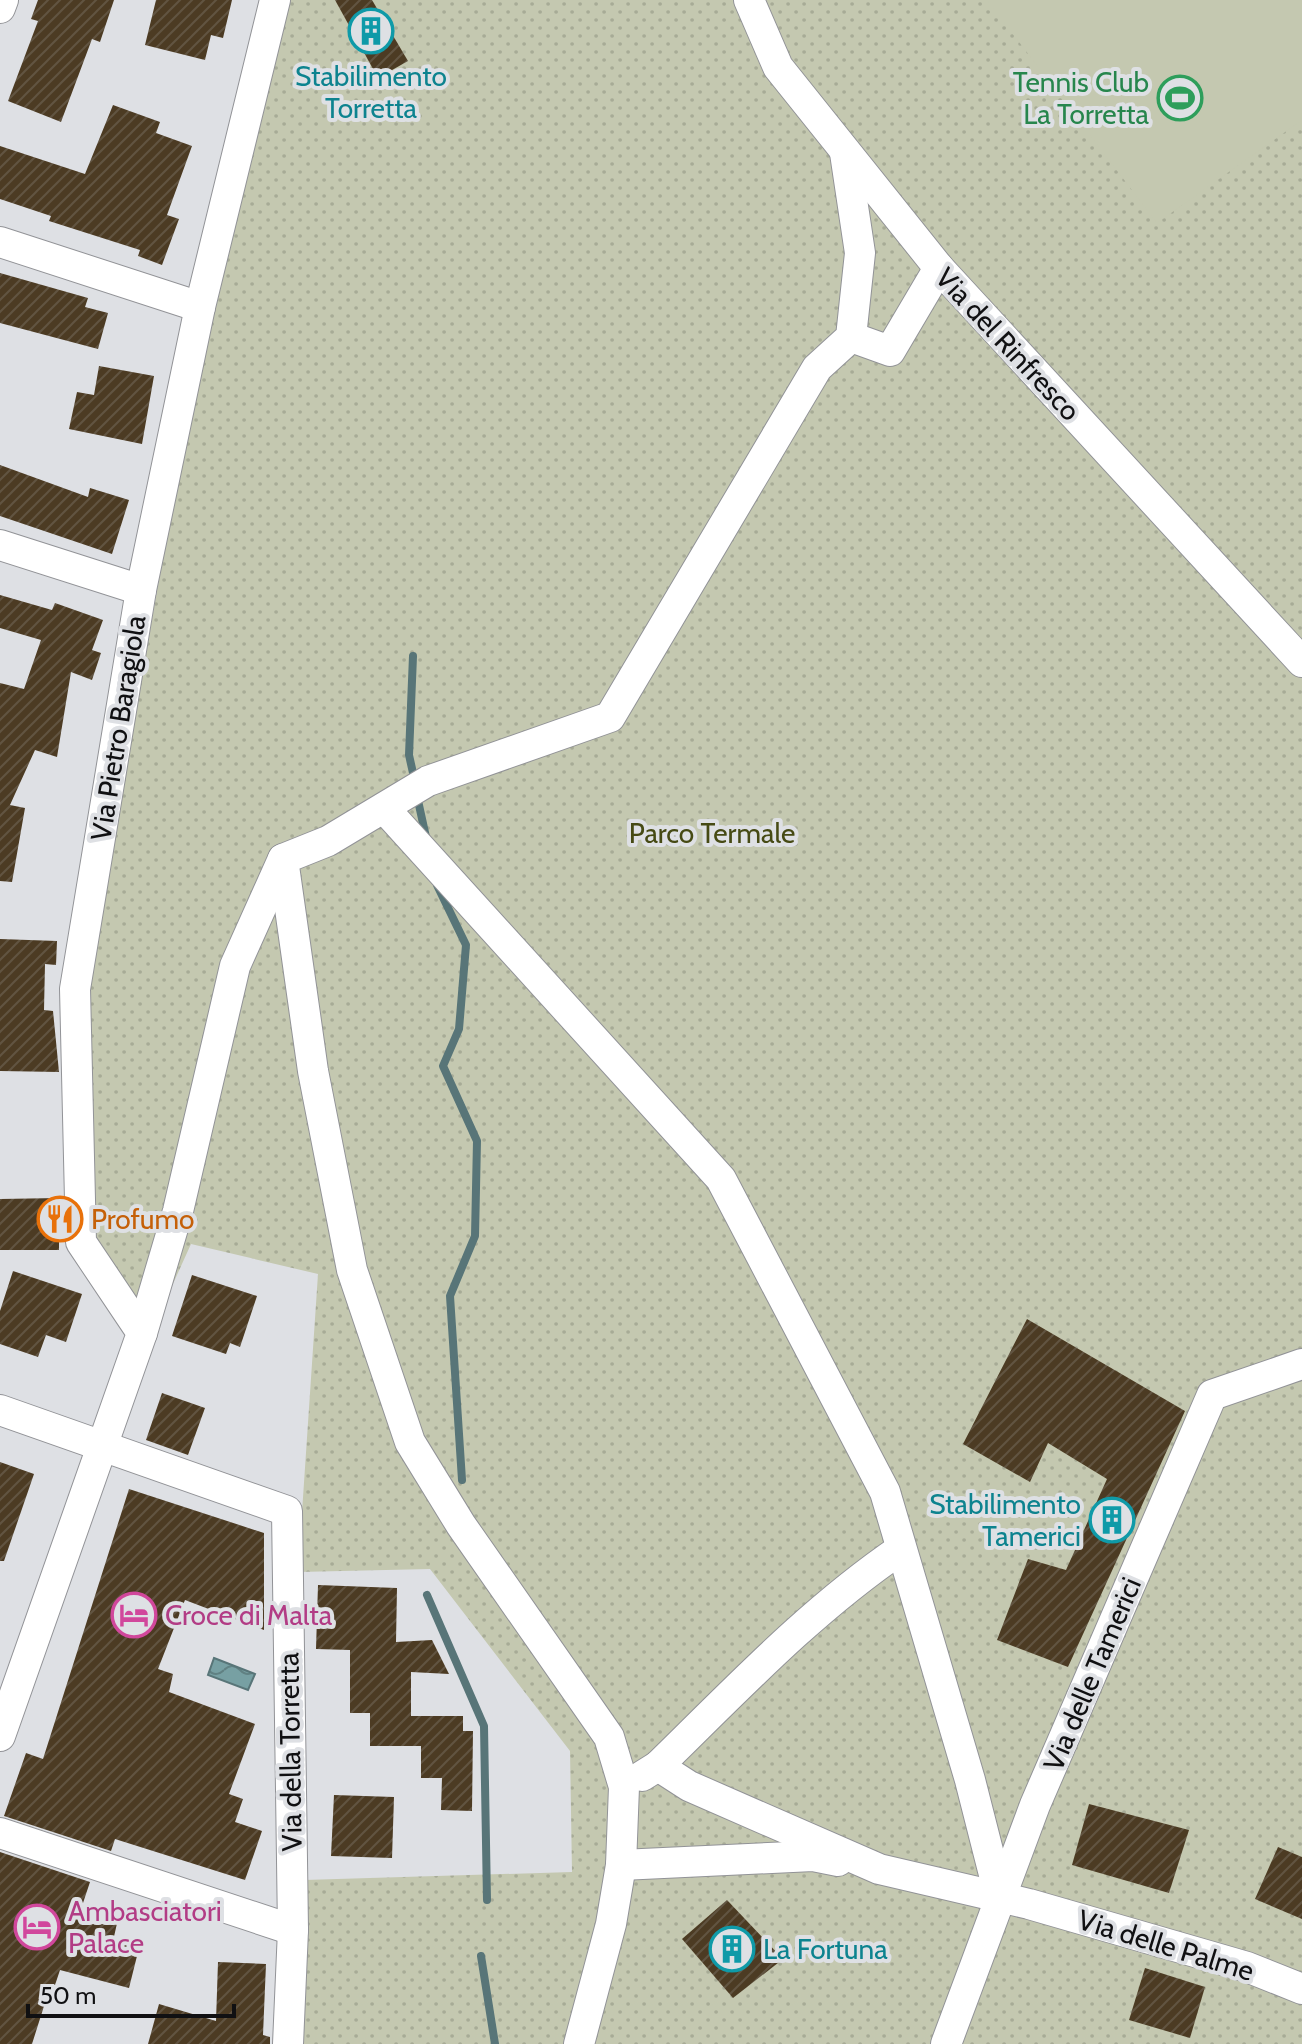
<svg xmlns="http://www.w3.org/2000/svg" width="1302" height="2044" viewBox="0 0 1302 2044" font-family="Cabin,sans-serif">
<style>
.park{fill:url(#park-dots)}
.pitch{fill:#c4c8b0}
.water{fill:url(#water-waves);stroke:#587578;stroke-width:2}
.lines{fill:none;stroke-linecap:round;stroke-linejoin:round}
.stream{stroke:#587578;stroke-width:8}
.building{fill:url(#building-hatch)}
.street-casing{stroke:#929397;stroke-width:32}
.street{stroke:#fff;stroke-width:30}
.labels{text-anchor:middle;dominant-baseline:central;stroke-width:8;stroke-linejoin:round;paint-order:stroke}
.culture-label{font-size:28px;fill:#0d838f;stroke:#dee0e4}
.leisure-label{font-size:28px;fill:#27864d;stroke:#dee0e4;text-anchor:end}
.street-label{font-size:28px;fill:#101012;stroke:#dee0e4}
.park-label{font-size:28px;fill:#464a14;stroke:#dee0e4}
.food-label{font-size:28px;fill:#c56008;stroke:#dee0e4;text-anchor:start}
.hotel-label{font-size:28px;fill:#b23c85;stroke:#dee0e4;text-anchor:start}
</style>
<defs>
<pattern id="park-dots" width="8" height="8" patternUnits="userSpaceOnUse" patternTransform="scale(2)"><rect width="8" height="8" fill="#c4c8b0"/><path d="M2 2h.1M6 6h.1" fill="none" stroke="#a7ab96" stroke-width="1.8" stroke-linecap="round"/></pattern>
<pattern id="water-waves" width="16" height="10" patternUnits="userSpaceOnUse" patternTransform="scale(2)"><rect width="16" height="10" fill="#77a0a3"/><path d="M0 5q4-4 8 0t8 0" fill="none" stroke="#608183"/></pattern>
<pattern id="building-hatch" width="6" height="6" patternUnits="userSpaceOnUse" patternTransform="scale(2)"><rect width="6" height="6" fill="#4c3b23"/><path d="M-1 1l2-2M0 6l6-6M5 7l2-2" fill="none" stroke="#615441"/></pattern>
</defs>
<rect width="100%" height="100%" fill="#dee0e4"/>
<!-- park -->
<path class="park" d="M 283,0 L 1302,0 L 1302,2044 L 299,2044 L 304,1880 L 572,1872 L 570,1751 L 430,1569 L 298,1572 L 318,1274 L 191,1244 L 153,1328 L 90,1233 L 85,990 L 197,369 Z"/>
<!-- pitch -->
<path class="pitch" d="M 987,0 L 1302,0 L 1302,120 L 1157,223 Z"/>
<!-- water -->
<path class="water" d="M 214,1658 L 255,1674 L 248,1690 L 208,1675 Z"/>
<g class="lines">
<!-- stream -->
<g class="stream">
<path d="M 413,656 L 409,755 L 415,782"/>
<path d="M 417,796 L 426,837"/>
<path d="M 437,885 L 466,945 L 459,1029 L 443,1066 L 477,1141 L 475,1236 L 450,1296 L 462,1480"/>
<path d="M 427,1595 L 484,1726 L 487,1900"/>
<path d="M 481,1956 L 495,2044"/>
</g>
</g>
<!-- building -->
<g class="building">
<path d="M 38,0 L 114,0 L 100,42 L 92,39 L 61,122 L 8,101 L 38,21 L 31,19 Z"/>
<path d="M 156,0 L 232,0 L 223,38 L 211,35 L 205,60 L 145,45 Z"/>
<path d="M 335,0 L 372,0 L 408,61 L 378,78 Z"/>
<path d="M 113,105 L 160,122 L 156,133 L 192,146 L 167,215 L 179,219 L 162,265 L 138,256 L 140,250 L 49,221 L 51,216 L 0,199 L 0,146 L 85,174 Z"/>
<path d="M 0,273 L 88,298 L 85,307 L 108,313 L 98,349 L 0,323 Z"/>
<path d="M 99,366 L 154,376 L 142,444 L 69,429 L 77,392 L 94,395 Z"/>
<path d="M 0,465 L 88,497 L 90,488 L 129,500 L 112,554 L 0,516 Z"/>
<path d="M 0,595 L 52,610 L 55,603 L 103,620 L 92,650 L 101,653 L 92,680 L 71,672 L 57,757 L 35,750 L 10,805 L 25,808 L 12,882 L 0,881 L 0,683 L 24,689 L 41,640 L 0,628 Z"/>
<path d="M 0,939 L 57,941 L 56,965 L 45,964 L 44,1010 L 53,1011 L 59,1072 L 0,1071 Z"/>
<path d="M 59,1198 L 59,1250 L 0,1250 L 0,1199 Z"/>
<path d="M 13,1271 L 82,1294 L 66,1342 L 46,1335 L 38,1357 L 0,1344 L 0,1311 Z"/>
<path d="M 192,1275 L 257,1296 L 240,1347 L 230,1343 L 226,1354 L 172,1336 Z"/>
<path d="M 1027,1319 L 1185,1411 L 1068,1667 L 997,1640 L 1028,1559 L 1066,1570 L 1107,1479 L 1048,1443 L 1030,1482 L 963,1444 Z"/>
<path d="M 162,1393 L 205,1408 L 188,1455 L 146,1440 Z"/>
<path d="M 0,1462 L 34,1474 L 4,1561 L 0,1561 Z"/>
<path d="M 129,1489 L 264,1533 L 264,1630 L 185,1600 L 158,1669 L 173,1674 L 169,1692 L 255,1724 L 229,1794 L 243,1799 L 235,1822 L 262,1831 L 245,1880 L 115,1839 L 111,1851 L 4,1816 L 26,1753 L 43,1759 Z"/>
<path d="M 318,1585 L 397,1588 L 396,1642 L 432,1640 L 449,1674 L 411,1672 L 411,1716 L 463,1716 L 463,1731 L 473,1731 L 472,1811 L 441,1810 L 442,1778 L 421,1778 L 421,1746 L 370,1746 L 370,1713 L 350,1713 L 350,1650 L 316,1649 Z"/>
<path d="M 334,1795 L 394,1797 L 392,1858 L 331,1856 Z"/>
<path d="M 1089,1804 L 1189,1830 L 1169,1893 L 1072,1865 Z"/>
<path d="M 1278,1847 L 1302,1857 L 1302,1919 L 1255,1899 Z"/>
<path d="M 0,1852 L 90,1882 L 81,1909 L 118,1919 L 113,1941 L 139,1948 L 129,1988 L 60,1970 L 55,1985 L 51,1984 L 32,2044 L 0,2044 Z"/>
<path d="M 727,1900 L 783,1959 L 733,1998 L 682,1939 Z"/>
<path d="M 218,1962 L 266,1964 L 263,2035 L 270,2037 L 270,2044 L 148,2044 L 159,2004 L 216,2021 Z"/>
<path d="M 1145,1968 L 1205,1987 L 1190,2038 L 1129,2020 Z"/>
</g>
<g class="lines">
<!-- street casing -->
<g class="street-casing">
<g id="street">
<path d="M 749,0 L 778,67 L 939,268 L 1302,662"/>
<path d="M 0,8 L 3,0"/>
<path d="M 0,242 L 200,307"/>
<path d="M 851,337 L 890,351 L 939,268"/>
<path d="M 0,545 L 141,590"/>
<path d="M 384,808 L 721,1179 L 885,1492 L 970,1780 L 1000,1898"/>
<path d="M 142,1333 L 178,1211 L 235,966 L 283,859"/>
<path d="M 0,1410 L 287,1511 L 293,1930 L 288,2044"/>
<path d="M 0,1736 L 142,1333 L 81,1242 L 75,989 L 141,590 L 200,307 L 275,0"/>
<path d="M 658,1766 L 689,1786 L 879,1869 L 1029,1904 L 1247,1967 L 1302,1989"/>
<path d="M 642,1776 L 658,1766 C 736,1690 810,1611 901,1549"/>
<path d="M 0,1833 L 293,1930"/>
<path d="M 621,1865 L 813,1856 L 838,1861"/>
<path d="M 579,2044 L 611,1924 L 621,1865 L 624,1787 L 609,1737 L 461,1525 L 410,1442 L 352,1270 L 313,1071 L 283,859 L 328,841 L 428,781 L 610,717 L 817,368 L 851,337 L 860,253 L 845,153"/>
<path d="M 946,2044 L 1035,1805 L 1212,1395 L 1302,1364"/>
</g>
</g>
<!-- street -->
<use href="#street" class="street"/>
</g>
<!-- icons -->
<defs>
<g id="building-ring" transform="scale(2.3)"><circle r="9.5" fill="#dee0e4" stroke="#0f9aa8" stroke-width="1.5"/><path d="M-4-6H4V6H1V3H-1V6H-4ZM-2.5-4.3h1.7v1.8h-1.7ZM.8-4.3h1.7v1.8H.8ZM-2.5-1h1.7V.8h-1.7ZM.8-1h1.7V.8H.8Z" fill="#0f9aa8"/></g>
<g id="stadium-ring" transform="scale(2.3)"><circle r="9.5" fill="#dee0e4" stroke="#2e9e5b" stroke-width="1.5"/><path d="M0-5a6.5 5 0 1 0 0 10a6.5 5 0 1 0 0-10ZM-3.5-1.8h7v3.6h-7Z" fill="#2e9e5b"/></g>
<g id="restaurant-ring" transform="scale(2.3)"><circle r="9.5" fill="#dee0e4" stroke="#e8710a" stroke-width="1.5"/><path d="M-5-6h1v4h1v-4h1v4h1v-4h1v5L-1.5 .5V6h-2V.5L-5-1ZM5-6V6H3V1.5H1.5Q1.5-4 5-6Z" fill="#e8710a"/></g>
<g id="hotel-ring" transform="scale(2.3)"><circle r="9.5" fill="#dee0e4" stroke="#d1479c" stroke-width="1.5"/><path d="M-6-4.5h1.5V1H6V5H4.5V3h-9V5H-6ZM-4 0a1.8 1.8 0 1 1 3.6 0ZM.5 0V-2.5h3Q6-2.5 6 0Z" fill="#d1479c"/></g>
</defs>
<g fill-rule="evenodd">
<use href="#building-ring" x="371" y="31"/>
<use href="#stadium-ring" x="1180" y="98"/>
<use href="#restaurant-ring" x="60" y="1219"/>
<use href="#building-ring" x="1112" y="1520"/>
<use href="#hotel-ring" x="134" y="1615"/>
<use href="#hotel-ring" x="37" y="1927"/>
<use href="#building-ring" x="732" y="1949"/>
</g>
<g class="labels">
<!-- culture labels -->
<g class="culture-label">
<text x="371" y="76">Stabilimento<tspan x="371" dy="32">Torretta</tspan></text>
<text x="1081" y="1504" text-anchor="end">Stabilimento<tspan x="1081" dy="32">Tamerici</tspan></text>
<text x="763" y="1949" text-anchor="start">La Fortuna</text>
</g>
<!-- leisure labels -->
<g class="leisure-label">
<text x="1149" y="82">Tennis Club<tspan x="1149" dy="32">La Torretta</tspan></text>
</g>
<!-- street labels -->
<g class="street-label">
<text transform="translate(1008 344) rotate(47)">Via del Rinfresco</text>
<text transform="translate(118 728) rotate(-81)">Via Pietro Baragiola</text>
<text transform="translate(1092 1674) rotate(-67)">Via delle Tamerici</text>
<text transform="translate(290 1752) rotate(-91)">Via della Torretta</text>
<text transform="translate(1166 1945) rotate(17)">Via delle Palme</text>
</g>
<!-- park labels -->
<g class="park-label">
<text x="712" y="833">Parco Termale</text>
</g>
<!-- food labels -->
<g class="food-label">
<text x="91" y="1219">Profumo</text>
</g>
<!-- hotel labels -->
<g class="hotel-label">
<text x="165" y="1615">Croce di Malta</text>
<text x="68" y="1911">Ambasciatori<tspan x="68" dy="32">Palace</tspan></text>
</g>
</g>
<!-- scale -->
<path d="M28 2004v12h206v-12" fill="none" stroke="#101012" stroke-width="4"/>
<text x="40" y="2004" font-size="24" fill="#101012" stroke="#dee0e4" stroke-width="6" paint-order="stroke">50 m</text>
</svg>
